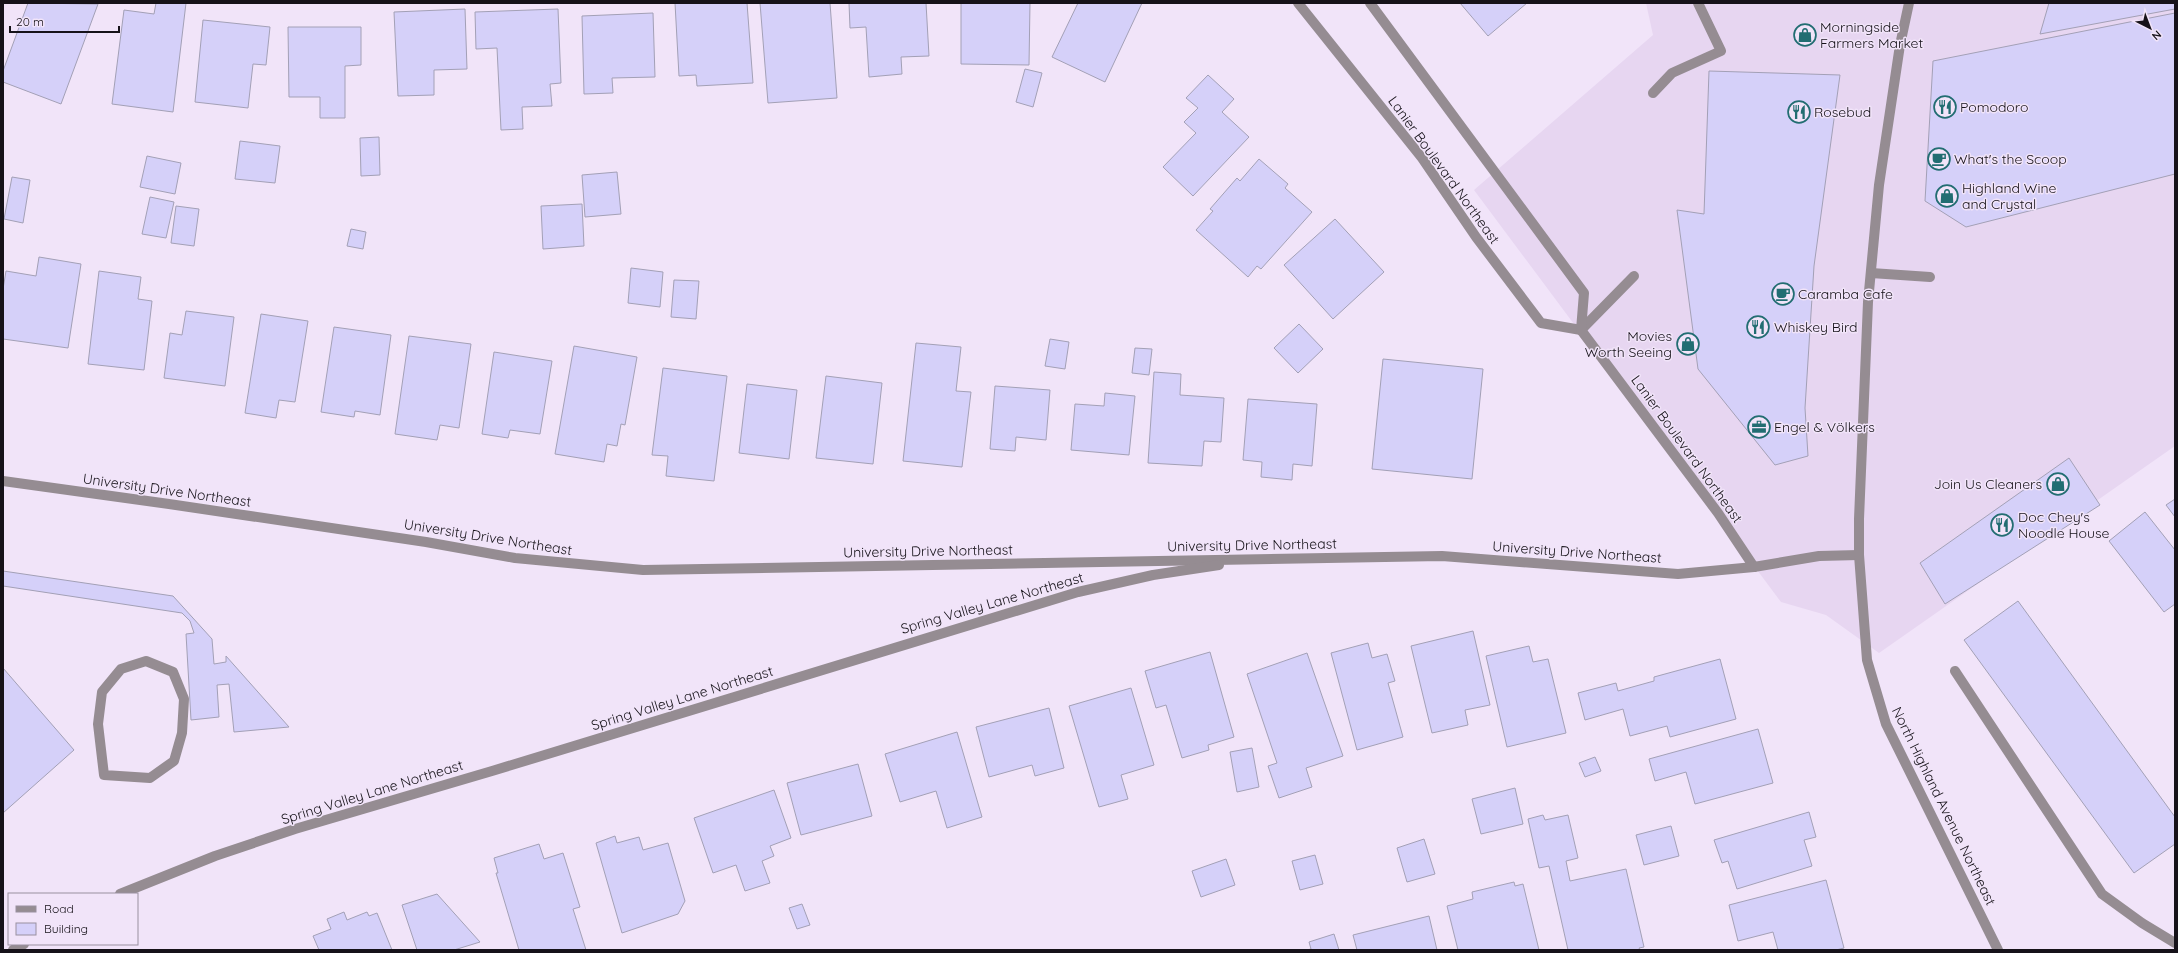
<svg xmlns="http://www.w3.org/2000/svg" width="2178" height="953" viewBox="0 0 2178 953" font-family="Quicksand,sans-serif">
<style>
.built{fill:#e7d6f1}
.building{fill:#d5d0f9;stroke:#a3a0b6}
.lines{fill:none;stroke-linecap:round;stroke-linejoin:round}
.service{stroke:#958c92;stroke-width:10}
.minor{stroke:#958c92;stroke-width:10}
.tertiary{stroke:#958c92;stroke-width:10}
.labels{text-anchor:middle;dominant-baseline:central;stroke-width:3;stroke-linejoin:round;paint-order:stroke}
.poi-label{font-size:14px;fill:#161219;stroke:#f1e4f9;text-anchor:start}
.street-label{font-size:14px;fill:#161219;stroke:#f1e4f9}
</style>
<rect width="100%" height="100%" fill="#f1e4f9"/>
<!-- built -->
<path class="built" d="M 1646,3 L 2175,3 L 2175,446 L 1879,653 L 1826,615 L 1781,602 L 1474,190 L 1653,35 Z"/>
<!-- building -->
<g class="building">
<path d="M 28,3 L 98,4 L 61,104 L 3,82 L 3,71 Z"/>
<path d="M 156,3 L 186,3 L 173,112 L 112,104 L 124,10 L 154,14 Z"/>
<path d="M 675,3 L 747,3 L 753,83 L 697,86 L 696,75 L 679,76 Z"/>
<path d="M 760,3 L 830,3 L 837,98 L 768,103 Z"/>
<path d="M 849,3 L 926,3 L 929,56 L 901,57 L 902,74 L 869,77 L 866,27 L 850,28 Z"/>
<path d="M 961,3 L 1030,3 L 1029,65 L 961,64 Z"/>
<path d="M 1078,3 L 1142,3 L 1105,82 L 1052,57 Z"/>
<path d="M 1460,3 L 1527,3 L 1488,36 Z"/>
<path d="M 2049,3 L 2175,3 L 2175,9 L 2040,34 Z"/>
<path d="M 465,9 L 467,69 L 434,70 L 434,95 L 398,96 L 394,12 Z"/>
<path d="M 558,9 L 561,83 L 550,84 L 552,106 L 522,107 L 523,129 L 501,130 L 497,48 L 476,49 L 475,12 Z"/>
<path d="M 653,13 L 655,77 L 612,78 L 613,93 L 584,94 L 582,16 Z"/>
<path d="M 2175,13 L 2175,174 L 1966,227 L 1925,201 L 1933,61 Z"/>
<path d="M 203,20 L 270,27 L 266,65 L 253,64 L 248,108 L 195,102 Z"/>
<path d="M 288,27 L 361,27 L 361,65 L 345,66 L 345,118 L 320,118 L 320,97 L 289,97 Z"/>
<path d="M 1025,69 L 1042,73 L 1033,107 L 1016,102 Z"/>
<path d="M 1709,71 L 1840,75 L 1814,266 L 1805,408 L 1808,456 L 1775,465 L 1698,369 L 1677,210 L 1704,214 Z"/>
<path d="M 1208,75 L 1234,99 L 1222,112 L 1249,137 L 1193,196 L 1163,167 L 1196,133 L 1184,122 L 1198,108 L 1186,98 Z"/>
<path d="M 379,137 L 380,175 L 361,176 L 360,138 Z"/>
<path d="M 240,141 L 280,146 L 275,183 L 235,179 Z"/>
<path d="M 147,156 L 181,163 L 175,194 L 140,187 Z"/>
<path d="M 1259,159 L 1288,184 L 1285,188 L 1312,212 L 1261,269 L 1257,266 L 1248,277 L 1196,230 L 1213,211 L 1210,209 L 1237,178 L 1240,181 Z"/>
<path d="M 617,172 L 621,214 L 585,217 L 582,175 Z"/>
<path d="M 12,177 L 30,180 L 23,223 L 4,219 Z"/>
<path d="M 150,197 L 174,202 L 166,238 L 142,234 Z"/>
<path d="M 582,204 L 584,246 L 543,249 L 541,206 Z"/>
<path d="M 176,206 L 199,209 L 194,246 L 171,243 Z"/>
<path d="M 1335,219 L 1384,272 L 1333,319 L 1284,265 Z"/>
<path d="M 351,229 L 366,232 L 363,249 L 347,246 Z"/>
<path d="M 39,257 L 81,264 L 68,348 L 3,339 L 3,289 L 6,271 L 36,276 Z"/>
<path d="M 631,268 L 663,272 L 660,307 L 628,303 Z"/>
<path d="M 99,271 L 141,277 L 138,299 L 152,301 L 144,370 L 88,364 Z"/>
<path d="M 674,280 L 699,281 L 696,319 L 671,317 Z"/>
<path d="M 186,311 L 234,317 L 225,386 L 164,378 L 170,333 L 182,335 Z"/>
<path d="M 261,314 L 308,321 L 295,402 L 279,400 L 276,418 L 245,413 Z"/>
<path d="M 1299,324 L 1323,349 L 1298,373 L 1274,348 Z"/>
<path d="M 334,327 L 391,335 L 380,415 L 355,411 L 354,417 L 321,412 Z"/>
<path d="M 409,336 L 471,344 L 459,428 L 440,425 L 437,440 L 395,434 Z"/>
<path d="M 1050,339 L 1069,342 L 1065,369 L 1045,366 Z"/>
<path d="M 916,343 L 961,347 L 956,391 L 971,392 L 962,467 L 903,461 Z"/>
<path d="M 574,346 L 637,357 L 625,425 L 621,424 L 617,446 L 607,444 L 604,462 L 555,454 Z"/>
<path d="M 1135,348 L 1152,349 L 1149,375 L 1132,373 Z"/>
<path d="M 494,352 L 552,361 L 540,434 L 510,430 L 508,438 L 482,434 Z"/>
<path d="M 1383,359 L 1483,369 L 1472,479 L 1372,469 Z"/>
<path d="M 663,368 L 727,376 L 714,481 L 666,476 L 668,456 L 652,455 Z"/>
<path d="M 1154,372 L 1181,374 L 1180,395 L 1224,398 L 1221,442 L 1204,441 L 1202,466 L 1148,463 Z"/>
<path d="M 826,376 L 882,383 L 873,464 L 816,458 Z"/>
<path d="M 747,384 L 797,390 L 789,459 L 739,453 Z"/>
<path d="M 995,386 L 1050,390 L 1046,440 L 1016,437 L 1015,451 L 990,449 Z"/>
<path d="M 1105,393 L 1135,396 L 1129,455 L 1071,450 L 1075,404 L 1104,406 Z"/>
<path d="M 1248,399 L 1317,404 L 1312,466 L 1293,464 L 1292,480 L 1261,477 L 1262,462 L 1243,460 Z"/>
<path d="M 2069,458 L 2100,505 L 1945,604 L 1920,563 Z"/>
<path d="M 2175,499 L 2175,517 L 2166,505 Z"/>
<path d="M 2145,512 L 2175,550 L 2175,604 L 2164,612 L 2109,541 Z"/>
<path d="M 3,571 L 173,596 L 212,639 L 214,664 L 226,662 L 226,656 L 289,727 L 234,732 L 229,684 L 217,685 L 219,717 L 191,720 L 186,634 L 194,633 L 190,621 L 182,613 L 3,586 Z"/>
<path d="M 2018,601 L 2175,817 L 2175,844 L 2134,873 L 1964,640 Z"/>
<path d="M 1473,631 L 1490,705 L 1465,710 L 1468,725 L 1432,733 L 1411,646 Z"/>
<path d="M 1368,643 L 1372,658 L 1387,654 L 1395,681 L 1388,683 L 1403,737 L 1357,750 L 1331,653 Z"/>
<path d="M 1529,646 L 1533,662 L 1548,659 L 1566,733 L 1507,747 L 1486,656 Z"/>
<path d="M 1210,652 L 1234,737 L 1208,745 L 1209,750 L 1182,758 L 1166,705 L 1156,708 L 1145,671 Z"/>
<path d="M 1307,653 L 1343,756 L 1306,768 L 1312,787 L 1279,798 L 1268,766 L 1277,763 L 1247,674 Z"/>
<path d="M 1720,659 L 1736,719 L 1670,737 L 1667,726 L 1630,736 L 1623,709 L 1585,720 L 1578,693 L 1616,683 L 1618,691 L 1654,681 L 1654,677 Z"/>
<path d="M 3,668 L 74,750 L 3,813 Z"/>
<path d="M 1131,688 L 1154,765 L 1121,775 L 1128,799 L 1099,807 L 1069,706 Z"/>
<path d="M 1049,708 L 1064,768 L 1035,776 L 1032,765 L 989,777 L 976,727 Z"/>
<path d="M 1758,729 L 1773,783 L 1695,804 L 1686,772 L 1655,781 L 1649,759 Z"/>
<path d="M 957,732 L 982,817 L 947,828 L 936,791 L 900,802 L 885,754 Z"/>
<path d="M 1252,748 L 1259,787 L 1237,792 L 1230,752 Z"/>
<path d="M 1595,757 L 1601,771 L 1585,777 L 1579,763 Z"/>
<path d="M 858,764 L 872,816 L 801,835 L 787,783 Z"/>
<path d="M 1515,788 L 1523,824 L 1481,834 L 1472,799 Z"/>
<path d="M 774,790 L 791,838 L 770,846 L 774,856 L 762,861 L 770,883 L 745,891 L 736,865 L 713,873 L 694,818 Z"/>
<path d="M 1809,812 L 1816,837 L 1804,840 L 1812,866 L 1737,889 L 1728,861 L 1722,863 L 1714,840 Z"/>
<path d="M 1543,815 L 1545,820 L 1568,815 L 1578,858 L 1566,861 L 1570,881 L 1626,869 L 1644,947 L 1639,948 L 1640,950 L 1568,950 L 1549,866 L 1539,868 L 1528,819 Z"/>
<path d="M 1671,826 L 1679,856 L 1644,865 L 1636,835 Z"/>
<path d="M 615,836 L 617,843 L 639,837 L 643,850 L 668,843 L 685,901 L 678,914 L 622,933 L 596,843 Z"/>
<path d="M 1424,839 L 1435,874 L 1407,882 L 1397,848 Z"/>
<path d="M 539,844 L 544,859 L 563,853 L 580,907 L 573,909 L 586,950 L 519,950 L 496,873 L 498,873 L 494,858 Z"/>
<path d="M 1315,855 L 1323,884 L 1300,890 L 1292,861 Z"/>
<path d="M 1226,859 L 1235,885 L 1201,897 L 1192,871 Z"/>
<path d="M 1826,880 L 1844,948 L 1836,950 L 1778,950 L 1773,932 L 1738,941 L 1729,905 Z"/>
<path d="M 1514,882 L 1515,886 L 1523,884 L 1539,950 L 1458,950 L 1447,906 L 1473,899 L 1472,892 Z"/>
<path d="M 437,894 L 480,942 L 454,950 L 417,950 L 402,905 Z"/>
<path d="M 802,904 L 810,925 L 797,929 L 789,908 Z"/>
<path d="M 344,912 L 347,920 L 367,912 L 369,916 L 377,913 L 392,950 L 319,950 L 313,936 L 331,929 L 327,919 Z"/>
<path d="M 1429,916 L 1437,950 L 1357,950 L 1353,935 Z"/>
<path d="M 1334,934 L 1339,950 L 1307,950 L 1311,949 L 1309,942 Z"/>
</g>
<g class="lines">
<!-- service -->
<g class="service">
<path d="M 1653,93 L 1672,73 L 1721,51 L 1698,3"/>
<path d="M 1871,273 L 1930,277"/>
<path d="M 1581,330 L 1634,276"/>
<path d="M 146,661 L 173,672 L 184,699 L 182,733 L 174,761 L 150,778 L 104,775 L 98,724 L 102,692 L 121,669 Z"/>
<path d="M 1955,671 L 2102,894 L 2142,923 L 2175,943"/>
</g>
<!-- minor -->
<g class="minor">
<path d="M 1298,3 L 1422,158 L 1476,237 L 1541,323 L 1581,330"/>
<path d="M 1370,3 L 1584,293 L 1581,330 L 1718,513 L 1754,567"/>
<path d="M 3,481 L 169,504 L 426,542 L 515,558 L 643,570 L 1442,556 L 1678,574 L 1754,567 L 1819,556 L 1859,555"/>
<path d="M 120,894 L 215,856 L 295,829 L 492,771 L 1078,592 L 1153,575 L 1219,565"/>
<path d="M 13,950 L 24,944"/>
</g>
<!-- tertiary -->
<path class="tertiary" d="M 1909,3 L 1900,45 L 1879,185 L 1868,302 L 1859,519 L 1859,555 L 1867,660 L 1886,724 L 1998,950"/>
</g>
<!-- icons -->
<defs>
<g id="shop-ring" transform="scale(1.15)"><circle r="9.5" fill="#f1e4f9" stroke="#226d72" stroke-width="1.5"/><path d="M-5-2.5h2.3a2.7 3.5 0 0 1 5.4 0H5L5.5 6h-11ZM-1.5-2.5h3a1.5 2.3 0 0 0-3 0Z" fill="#226d72"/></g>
<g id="restaurant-ring" transform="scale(1.15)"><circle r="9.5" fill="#f1e4f9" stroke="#226d72" stroke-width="1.5"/><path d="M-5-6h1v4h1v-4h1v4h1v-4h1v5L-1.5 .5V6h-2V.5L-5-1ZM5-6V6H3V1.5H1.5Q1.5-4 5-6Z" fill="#226d72"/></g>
<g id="cafe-ring" transform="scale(1.15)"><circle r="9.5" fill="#f1e4f9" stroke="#226d72" stroke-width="1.5"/><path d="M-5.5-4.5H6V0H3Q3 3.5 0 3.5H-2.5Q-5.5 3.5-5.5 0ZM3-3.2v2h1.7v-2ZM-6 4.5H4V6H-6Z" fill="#226d72"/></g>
<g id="office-ring" transform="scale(1.15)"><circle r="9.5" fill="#f1e4f9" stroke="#226d72" stroke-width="1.5"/><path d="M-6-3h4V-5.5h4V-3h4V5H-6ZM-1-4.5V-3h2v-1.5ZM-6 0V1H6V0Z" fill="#226d72"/></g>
</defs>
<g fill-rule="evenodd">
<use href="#shop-ring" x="1805" y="35"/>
<use href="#restaurant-ring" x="1945" y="107"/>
<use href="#restaurant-ring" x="1799" y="112"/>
<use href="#cafe-ring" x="1939" y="159"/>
<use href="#shop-ring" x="1947" y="196"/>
<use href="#cafe-ring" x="1783" y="294"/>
<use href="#restaurant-ring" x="1758" y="327"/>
<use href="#shop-ring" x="1688" y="344"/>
<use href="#office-ring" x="1759" y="427"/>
<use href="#shop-ring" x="2058" y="484"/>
<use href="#restaurant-ring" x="2002" y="525"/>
</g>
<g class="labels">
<!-- poi labels -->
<g class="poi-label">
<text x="1820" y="27">Morningside<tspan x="1820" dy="16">Farmers Market</tspan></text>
<text x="1960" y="107">Pomodoro</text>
<text x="1814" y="112">Rosebud</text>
<text x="1954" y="159">What's the Scoop</text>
<text x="1962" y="188">Highland Wine<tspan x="1962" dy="16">and Crystal</tspan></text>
<text x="1798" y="294">Caramba Cafe</text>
<text x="1774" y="327">Whiskey Bird</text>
<text x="1672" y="336" text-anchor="end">Movies<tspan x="1672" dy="16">Worth Seeing</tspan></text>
<text x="1774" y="427">Engel &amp; Völkers</text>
<text x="2042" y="484" text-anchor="end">Join Us Cleaners</text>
<text x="2018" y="517">Doc Chey's<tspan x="2018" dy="16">Noodle House</tspan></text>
</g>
<!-- street labels -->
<g class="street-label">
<text transform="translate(1444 170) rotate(54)">Lanier Boulevard Northeast</text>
<text transform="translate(1687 449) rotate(54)">Lanier Boulevard Northeast</text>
<text transform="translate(167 490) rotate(8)">University Drive Northeast</text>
<text transform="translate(488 537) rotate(9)">University Drive Northeast</text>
<text transform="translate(1252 545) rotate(-1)">University Drive Northeast</text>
<text transform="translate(928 551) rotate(-1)">University Drive Northeast</text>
<text transform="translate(1577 552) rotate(4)">University Drive Northeast</text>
<text transform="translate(992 603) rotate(-16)">Spring Valley Lane Northeast</text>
<text transform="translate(682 698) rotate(-17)">Spring Valley Lane Northeast</text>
<text transform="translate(372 792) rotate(-17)">Spring Valley Lane Northeast</text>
<text transform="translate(1944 806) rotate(64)">North Highland Avenue Northeast</text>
</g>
</g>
<!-- border -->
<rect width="2178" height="953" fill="none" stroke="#161219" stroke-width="8"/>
<!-- legend -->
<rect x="8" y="893" width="130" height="52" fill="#f1e4f9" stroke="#99909f"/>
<rect x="16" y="906" width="20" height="6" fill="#958c92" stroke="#99909f"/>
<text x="44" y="913" font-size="12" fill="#161219">Road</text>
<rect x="16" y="923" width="20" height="12" fill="#d5d0f9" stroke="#99909f"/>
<text x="44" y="933" font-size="12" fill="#161219">Building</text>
<!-- north arrow -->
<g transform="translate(2150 28) rotate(138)" stroke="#f1e4f9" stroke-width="3" paint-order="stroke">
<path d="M0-3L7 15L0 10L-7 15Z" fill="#161219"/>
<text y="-6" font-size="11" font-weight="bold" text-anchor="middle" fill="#161219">N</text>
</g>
<!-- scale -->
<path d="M10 26v6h109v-6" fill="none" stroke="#161219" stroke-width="2"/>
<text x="16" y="26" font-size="12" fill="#161219" stroke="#f1e4f9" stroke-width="3" paint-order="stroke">20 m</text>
</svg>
